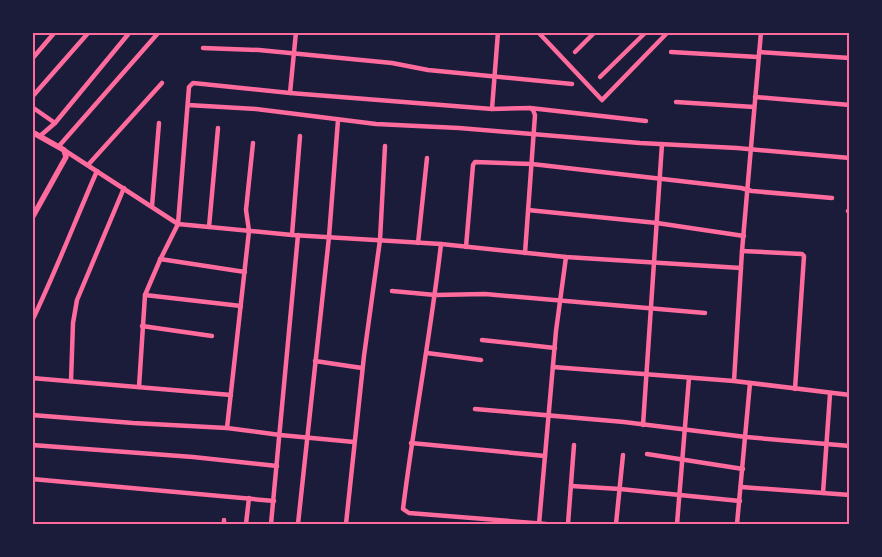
<svg xmlns="http://www.w3.org/2000/svg" width="882" height="557" viewBox="0 0 882 557" font-family="Montserrat,sans-serif">
<style>
.lines{fill:none;stroke-linecap:round;stroke-linejoin:round}
.minor{stroke:#ff6b9d;stroke-width:4.5}
.tertiary{stroke:#ff6b9d;stroke-width:5.5}
.neatline{fill:none;stroke:#ff6b9d;stroke-width:2}
</style>
<rect width="100%" height="100%" fill="#1b1b3a"/>
<g class="lines">
<!-- minor -->
<g class="minor">
<path d="M 538,32 L 602,100 L 668,32"/>
<path d="M 203,48 L 259,50 L 392,63 L 428,70 L 572,84"/>
<path d="M 575,52 L 595,32"/>
<path d="M 671,52 L 758,57"/>
<path d="M 759,52 L 850,58"/>
<path d="M 32,59 L 55,32"/>
<path d="M 600,77 L 646,32"/>
<path d="M 290,93 L 296,32"/>
<path d="M 32,97 L 89,32"/>
<path d="M 755,97 L 850,105"/>
<path d="M 676,102 L 754,107"/>
<path d="M 188,105 L 256,109 L 376,124 L 459,128 L 640,143 L 737,148 L 850,158"/>
<path d="M 32,107 L 55,123"/>
<path d="M 530,108 L 646,121"/>
<path d="M 492,109 L 498,32"/>
<path d="M 40,136 L 55,123 L 130,32"/>
<path d="M 59,146 L 159,32"/>
<path d="M 64,150 L 178,224 L 292,235 L 441,244 L 566,257 L 741,268"/>
<path d="M 88,165 L 162,83"/>
<path d="M 152,206 L 159,123"/>
<path d="M 528,210 L 657,223 L 744,236"/>
<path d="M 848,211 L 850,211"/>
<path d="M 209,227 L 218,128"/>
<path d="M 292,235 L 300,136"/>
<path d="M 418,243 L 427,158"/>
<path d="M 441,244 C 431,333 414,420 403,509 L 409,513 L 546,524"/>
<path d="M 466,247 L 473,165 L 475,162 L 532,164 L 741,188 L 752,191 L 832,198"/>
<path d="M 742,251 L 802,254 L 804,256 L 795,389"/>
<path d="M 160,259 L 245,272"/>
<path d="M 392,291 L 435,295 L 485,294 L 705,313"/>
<path d="M 145,295 L 241,306"/>
<path d="M 32,321 C 56,271 75,221 97,171"/>
<path d="M 142,326 L 212,336"/>
<path d="M 482,340 L 555,348"/>
<path d="M 427,353 L 481,360"/>
<path d="M 315,361 L 362,368"/>
<path d="M 553,367 L 734,381 L 850,395"/>
<path d="M 32,378 L 231,395"/>
<path d="M 71,381 L 73,323 L 77,300 L 124,188"/>
<path d="M 734,381 L 742,251 L 761,32"/>
<path d="M 139,387 L 145,295 L 160,260 L 178,224 L 189,87 L 193,83 L 290,93 L 492,109 L 530,108 L 533,110 L 535,115 L 525,253"/>
<path d="M 475,409 L 624,422 L 746,437 L 850,446"/>
<path d="M 32,415 L 133,423 L 227,428 L 280,435 L 354,442"/>
<path d="M 643,425 L 662,144"/>
<path d="M 227,428 L 249,231 L 246,210 L 253,143"/>
<path d="M 411,443 L 545,456"/>
<path d="M 32,445 L 193,457 L 277,466"/>
<path d="M 647,454 L 743,469"/>
<path d="M 32,479 L 274,501"/>
<path d="M 571,486 L 620,489 L 740,501"/>
<path d="M 741,487 L 850,495"/>
<path d="M 823,493 L 830,394"/>
<path d="M 224,524 L 224,520"/>
<path d="M 246,524 L 249,498"/>
<path d="M 271,524 L 298,235"/>
<path d="M 298,524 L 329,237 L 338,120"/>
<path d="M 346,524 L 364,356 L 380,240 L 385,146"/>
<path d="M 539,524 L 556,331 L 566,257"/>
<path d="M 568,524 L 574,445"/>
<path d="M 616,524 L 623,455"/>
<path d="M 677,524 L 689,378"/>
<path d="M 737,524 L 750,383"/>
</g>
<!-- tertiary -->
<path class="tertiary" d="M 32,132 L 64,150 L 66,157 L 32,218"/>
</g>
<!-- border -->
<rect width="882" height="557" fill="none" stroke="#1b1b3a" stroke-width="68"/>
<rect x="34" y="34" width="814" height="489" class="neatline"/>
</svg>
